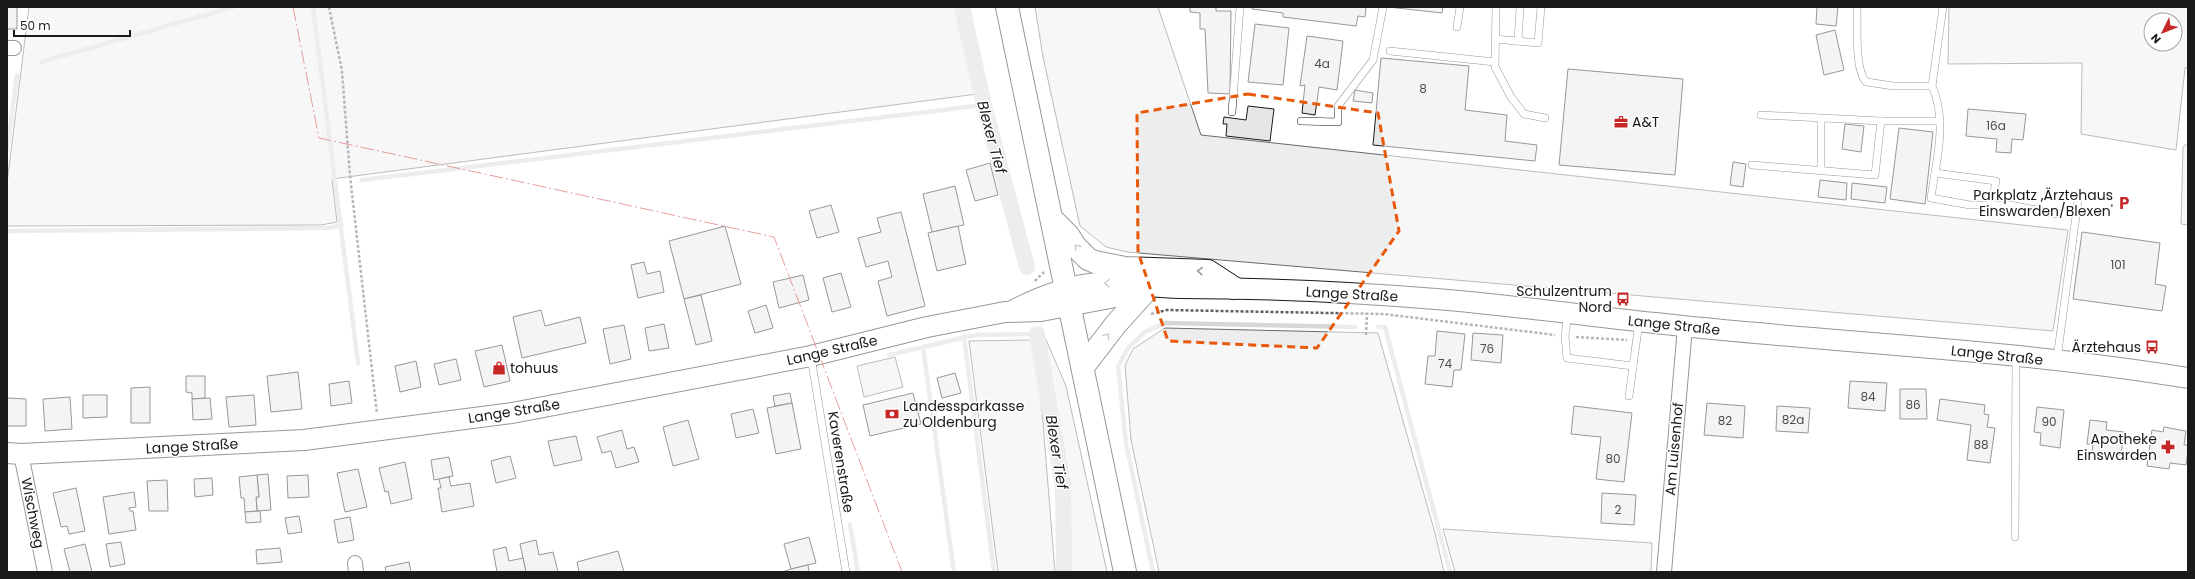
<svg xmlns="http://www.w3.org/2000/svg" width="2195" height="579" viewBox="0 0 2195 579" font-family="Poppins,sans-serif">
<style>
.built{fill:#ededed;stroke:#6a6a6a;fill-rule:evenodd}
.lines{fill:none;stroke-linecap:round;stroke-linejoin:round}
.stream{stroke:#d7d7d7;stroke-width:4.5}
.canal{stroke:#d7d7d7;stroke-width:16}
.building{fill:#e6e6e6;stroke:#1a1a1a}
.lane-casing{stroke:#1a1a1a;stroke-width:8}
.street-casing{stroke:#1a1a1a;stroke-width:16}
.secondary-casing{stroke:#1a1a1a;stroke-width:22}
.primary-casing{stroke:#1a1a1a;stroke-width:24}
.path{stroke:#5f5f5f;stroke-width:2.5;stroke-dasharray:3 2;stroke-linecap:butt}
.lane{stroke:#fff;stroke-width:7}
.street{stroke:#fff;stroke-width:14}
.secondary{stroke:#fff;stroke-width:20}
.primary{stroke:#fff;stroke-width:22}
.power{stroke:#c62828;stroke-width:1;stroke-dasharray:14 3 2 3;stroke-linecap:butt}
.oneway{stroke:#989898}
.marked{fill:none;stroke:#e8590c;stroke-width:3;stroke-dasharray:8 5;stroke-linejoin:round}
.labels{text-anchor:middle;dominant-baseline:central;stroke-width:3;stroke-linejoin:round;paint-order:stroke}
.number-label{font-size:12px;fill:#4d4d4d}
.poi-label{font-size:14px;fill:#1a1a1a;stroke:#fff;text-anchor:end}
.street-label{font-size:14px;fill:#1a1a1a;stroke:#fff}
.water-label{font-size:15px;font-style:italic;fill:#1a1a1a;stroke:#fff}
</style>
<rect width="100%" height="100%" fill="#fff"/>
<!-- built -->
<g class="built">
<path d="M 29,7 L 957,7 L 977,94 L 332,179 L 337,222 L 321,225 L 7,226 L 7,183 Z"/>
<path d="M 1035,7 L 1158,7 L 1201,135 L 2068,230 L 2053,331 L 1127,252 L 1106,247 L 1080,226 L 1043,57 Z"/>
<path d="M 1949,7 L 2188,7 L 2188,67 L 2185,68 L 2176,150 L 2081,134 L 2082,63 L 1948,64 ZM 2151,20 L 2175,20 L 2175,44 L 2151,44 Z"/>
<path d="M 2188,143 L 2188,225 L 2181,224 L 2183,147 Z"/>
<path d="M 1165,328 L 1378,333 L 1435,533 L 1444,572 L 1159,572 L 1131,440 L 1125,365 L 1133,349 Z"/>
<path d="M 1044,335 L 1066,386 L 1107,572 L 1070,572 L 1070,484 Z"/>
<path d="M 1031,340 L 1037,348 L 1055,572 L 998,572 L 969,341 Z"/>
<path d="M 895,357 L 903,387 L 864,397 L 857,366 Z"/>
<path d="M 1443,529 L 1652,543 L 1651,572 L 1455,572 Z"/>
</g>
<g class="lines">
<!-- stream -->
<g class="stream">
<path d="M 313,7 L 358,363"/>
<path d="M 41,62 L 233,7"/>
<path d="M 7,150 L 17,75"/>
<path d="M 362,180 L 984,105"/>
<path d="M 7,231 L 328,228 L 342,225"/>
<path d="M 1378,327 L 1385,327 L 1450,572"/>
<path d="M 964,337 L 994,572"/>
<path d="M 923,347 L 954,572"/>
<path d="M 889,355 L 975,335 L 1037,334"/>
<path d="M 850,525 L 858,572"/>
<path d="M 1153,572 L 1126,443 L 1118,366 L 1129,347 L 1145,332 L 1165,323 L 1355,327"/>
</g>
<!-- canal -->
<g class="canal">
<path d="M 962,7 L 984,105 L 1027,267"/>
<path d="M 1037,334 L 1063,488 L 1064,572"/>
</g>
</g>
<!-- building -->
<g class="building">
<rect x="7" y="7" width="10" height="22"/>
<path d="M 1190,7 L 1216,7 L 1216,11 L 1231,11 L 1230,94 L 1208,93 L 1205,29 L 1200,29 L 1200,13 L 1190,12 Z"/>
<path d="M 1252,7 L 1366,7 L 1365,17 L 1358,16 L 1356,26 L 1283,17 L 1283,13 L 1252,9 Z"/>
<path d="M 1388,7 L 1443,7 L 1442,13 Z"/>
<path d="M 1817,7 L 1838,7 L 1836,26 L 1816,24 Z"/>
<path d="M 1255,24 L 1289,28 L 1283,85 L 1248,82 Z"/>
<path d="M 1835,30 L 1844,70 L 1824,75 L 1816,35 Z"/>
<path d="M 1307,36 L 1343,41 L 1337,90 L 1319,87 L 1315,115 L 1302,113 L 1305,85 L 1300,86 Z"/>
<path d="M 1381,58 L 1469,66 L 1465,110 L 1507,115 L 1505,141 L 1537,145 L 1535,161 L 1373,145 Z"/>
<path d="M 1568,69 L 1683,79 L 1675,175 L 1559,165 Z"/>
<path d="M 1355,90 L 1373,93 L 1372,103 L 1353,101 Z"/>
<path d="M 1248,106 L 1274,109 L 1270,141 L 1226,136 L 1227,124 L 1223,124 L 1224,117 L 1246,120 Z"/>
<path d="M 1968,109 L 2026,114 L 2023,140 L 2012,139 L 2011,153 L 1996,152 L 1997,139 L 1966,136 Z"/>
<path d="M 1845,124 L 1864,126 L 1861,152 L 1842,149 Z"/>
<path d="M 1899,128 L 1933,132 L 1925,204 L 1890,199 Z"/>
<path d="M 1733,162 L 1746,164 L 1743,187 L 1730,185 Z"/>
<path d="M 990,163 L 998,195 L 975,201 L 966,170 Z"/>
<path d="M 1820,180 L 1847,183 L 1846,200 L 1818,197 Z"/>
<path d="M 1852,183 L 1887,187 L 1885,203 L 1851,199 Z"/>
<path d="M 955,186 L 964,225 L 932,232 L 923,194 Z"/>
<path d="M 831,205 L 839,232 L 817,238 L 809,211 Z"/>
<path d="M 901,212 L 925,306 L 887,316 L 878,281 L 892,277 L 888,261 L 866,267 L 858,238 L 881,232 L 877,218 Z"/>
<path d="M 725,226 L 741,284 L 684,299 L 669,241 Z"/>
<path d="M 958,226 L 966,264 L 937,271 L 928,233 Z"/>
<path d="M 2082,232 L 2160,243 L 2155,284 L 2166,286 L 2162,311 L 2073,299 Z"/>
<path d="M 644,262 L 647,274 L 660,271 L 664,292 L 638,298 L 631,265 Z"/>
<path d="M 841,273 L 851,307 L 832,312 L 823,278 Z"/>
<path d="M 803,275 L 809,300 L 779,308 L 773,282 Z"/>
<path d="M 701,295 L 712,341 L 696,345 L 684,299 Z"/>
<path d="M 766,305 L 773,328 L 755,333 L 748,311 Z"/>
<path d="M 541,310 L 545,326 L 580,317 L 586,343 L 522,358 L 513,317 Z"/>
<path d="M 664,324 L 669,348 L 649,351 L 645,328 Z"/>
<path d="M 624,325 L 631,359 L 610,364 L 603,329 Z"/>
<path d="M 1437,331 L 1465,334 L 1461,370 L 1454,370 L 1452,387 L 1425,384 L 1428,356 L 1435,356 Z"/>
<path d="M 1473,333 L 1503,335 L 1501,363 L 1471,360 Z"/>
<path d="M 502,345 L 510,381 L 484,387 L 475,351 Z"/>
<path d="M 456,359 L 461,380 L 439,385 L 434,364 Z"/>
<path d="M 416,361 L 421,387 L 400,392 L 395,366 Z"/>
<path d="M 298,372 L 302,409 L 271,412 L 267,376 Z"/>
<path d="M 955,373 L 961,393 L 942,398 L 937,378 Z"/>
<path d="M 186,376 L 205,376 L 205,398 L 192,399 L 192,393 L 186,392 Z"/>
<path d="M 349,381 L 352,403 L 331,406 L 329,384 Z"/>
<path d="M 1850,381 L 1887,383 L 1885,411 L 1848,408 Z"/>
<path d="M 150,387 L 150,423 L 131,423 L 131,388 Z"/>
<path d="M 1900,389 L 1926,389 L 1927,419 L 1900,419 Z"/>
<path d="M 790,393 L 792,403 L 775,406 L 773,396 Z"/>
<path d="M 913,393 L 921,424 L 870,436 L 863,405 Z"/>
<path d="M 83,395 L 107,395 L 107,417 L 83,418 Z"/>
<path d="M 254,395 L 256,425 L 229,427 L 226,397 Z"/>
<path d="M 70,397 L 72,429 L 45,431 L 43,399 Z"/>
<path d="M 7,398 L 26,399 L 26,426 L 7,426 Z"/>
<path d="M 210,398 L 212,419 L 193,420 L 192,399 Z"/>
<path d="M 1940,399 L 1985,405 L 1984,414 L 1989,415 L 1987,427 L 1995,428 L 1990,463 L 1967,460 L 1971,425 L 1937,420 Z"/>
<path d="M 792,403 L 801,449 L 776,454 L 767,408 Z"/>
<path d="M 1707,403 L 1745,406 L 1743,438 L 1704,435 Z"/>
<path d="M 1574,406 L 1632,413 L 1624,482 L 1596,479 L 1601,437 L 1571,434 Z"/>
<path d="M 1777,406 L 1810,408 L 1808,433 L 1776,431 Z"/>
<path d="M 2037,407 L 2064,410 L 2060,448 L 2040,445 L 2041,433 L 2034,432 Z"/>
<path d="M 753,409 L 759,433 L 736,438 L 731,414 Z"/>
<path d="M 688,420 L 699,459 L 673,466 L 663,427 Z"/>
<path d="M 2090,420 L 2107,422 L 2106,430 L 2124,432 L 2121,455 L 2092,452 L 2093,445 L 2087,444 Z"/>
<path d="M 2164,427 L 2186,431 L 2184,445 L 2188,445 L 2188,451 L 2186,465 L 2170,463 L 2169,469 L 2147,466 L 2152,430 L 2163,432 Z"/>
<path d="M 622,430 L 627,449 L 634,447 L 639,462 L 616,468 L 611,451 L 602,453 L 597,437 Z"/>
<path d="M 576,436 L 582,460 L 554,466 L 548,441 Z"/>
<path d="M 510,456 L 516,478 L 496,483 L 491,461 Z"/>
<path d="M 449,457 L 453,476 L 434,480 L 431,460 Z"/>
<path d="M 405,462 L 412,499 L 391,504 L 388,491 L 385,492 L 379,468 Z"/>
<path d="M 358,469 L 367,507 L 345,512 L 337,473 Z"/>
<path d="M 268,474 L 271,510 L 257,511 L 256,497 L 259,497 L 257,475 Z"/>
<path d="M 257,475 L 259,497 L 256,497 L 257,511 L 245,512 L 244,498 L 241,498 L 239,477 Z"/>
<path d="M 308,475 L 309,497 L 288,498 L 287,476 Z"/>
<path d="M 449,477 L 451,486 L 470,483 L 474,506 L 442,512 L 438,488 L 441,488 L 439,479 Z"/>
<path d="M 212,478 L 213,495 L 195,497 L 194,479 Z"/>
<path d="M 167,480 L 168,511 L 149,511 L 147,481 Z"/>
<path d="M 76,488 L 85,531 L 69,534 L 67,526 L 61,527 L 53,493 Z"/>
<path d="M 134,492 L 136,507 L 129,508 L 130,511 L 133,511 L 136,530 L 109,534 L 103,497 Z"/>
<path d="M 1602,493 L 1636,495 L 1634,525 L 1601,523 Z"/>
<path d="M 260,511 L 261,522 L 246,523 L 245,512 Z"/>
<path d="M 299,516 L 302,532 L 288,534 L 285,518 Z"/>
<path d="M 350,517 L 354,540 L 338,543 L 334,520 Z"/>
<path d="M 809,537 L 816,563 L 791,569 L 784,544 Z"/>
<path d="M 536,540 L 539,555 L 553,552 L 558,572 L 526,572 L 520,544 Z"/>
<path d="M 121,542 L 125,564 L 110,567 L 106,544 Z"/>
<path d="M 85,544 L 92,572 L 70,572 L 64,549 Z"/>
<path d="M 506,547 L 509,561 L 523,558 L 526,572 L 497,572 L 493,550 Z"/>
<path d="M 280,548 L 282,562 L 257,564 L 256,550 Z"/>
<path d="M 618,551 L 624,572 L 579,572 L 577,562 Z"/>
<path d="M 409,562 L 411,572 L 386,572 L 385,567 Z"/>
<path d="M 808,565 L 809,572 L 782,572 L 791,569 Z"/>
</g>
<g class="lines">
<!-- lane casing -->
<g class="lane-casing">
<g id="lane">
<path d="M 1496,7 L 1495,67 L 1511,97 L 1524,114 L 1545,118"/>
<path d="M 1857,7 C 1858,26 1854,68 1866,82 L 1894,86 L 1932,86"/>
<path d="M 1943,7 L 1932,86 C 1948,122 1936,161 1931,198 L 1970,205 L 2010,205 L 2058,214"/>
<path d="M 1457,27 L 1460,7"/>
<path d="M 1495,39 L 1538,43 L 1541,7"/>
<path d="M 1518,41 L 1520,7"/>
<path d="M 1390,51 L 1495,62"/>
<path d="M 1232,112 L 1240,7"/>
<path d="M 1761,115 L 1881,121 L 1940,121"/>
<path d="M 1301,121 L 1338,122 L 1338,106 L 1373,60 L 1383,7"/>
<path d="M 1752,165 L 1875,175 L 1881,121"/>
<path d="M 1821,170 L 1821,119"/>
<path d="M 1935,173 L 1996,181 L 1991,206"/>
<path d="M 1568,313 L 1565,336 L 1567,358 L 1633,366"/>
<path d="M 811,357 L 846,572"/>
<path d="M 2057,359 L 2078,201"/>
<path d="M 1629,396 L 1639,322"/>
<path d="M 2015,537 L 2016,357"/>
</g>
</g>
<!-- street casing -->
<g class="street-casing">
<g id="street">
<path d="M 7,48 L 14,48"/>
<path d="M 21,454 L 45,572"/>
<path d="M 355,563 L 356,572"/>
<path d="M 1664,572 L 1685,327"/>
</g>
</g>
<!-- secondary casing -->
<g class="secondary-casing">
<g id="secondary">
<path d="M 1012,311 C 1039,297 1066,286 1097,283 C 1123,281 1153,288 1180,288 C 1265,288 1351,292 1436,299 C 1509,305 1582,315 1655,323 C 1832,343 2012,349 2188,378"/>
<path d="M 7,453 L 21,454 L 304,440 L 512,413 L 811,356 L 927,327 L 1005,312 L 1041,311 L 1142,292"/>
</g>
</g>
<!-- primary casing -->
<g class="primary-casing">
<g id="primary">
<path d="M 1007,7 L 1125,572"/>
<path d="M 1054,221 L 1068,235 L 1075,246 L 1088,259 L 1095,262 L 1125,268 L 1208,271 L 1234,288"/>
<path d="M 1083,367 L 1116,324 L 1145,292"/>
</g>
</g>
<!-- path -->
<g class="path">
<path d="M 329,7 L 342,71 L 350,176 L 377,414"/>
<path d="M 1035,281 L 1044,272"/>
<path d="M 1151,314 L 1167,310 L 1384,314 L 1555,335"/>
<path d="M 1366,335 L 1367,313"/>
<path d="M 1576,337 L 1627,340"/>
</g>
<!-- lane -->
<use href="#lane" class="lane"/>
<!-- street -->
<use href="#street" class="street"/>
<!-- secondary -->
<use href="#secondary" class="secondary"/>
<!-- primary -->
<use href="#primary" class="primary"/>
<!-- power -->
<path class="power" d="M 293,7 L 319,138 L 774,237 L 902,572"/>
</g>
<!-- one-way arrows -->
<defs><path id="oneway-chevron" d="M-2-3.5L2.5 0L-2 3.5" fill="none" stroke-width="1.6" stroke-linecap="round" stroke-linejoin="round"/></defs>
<g class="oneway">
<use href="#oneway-chevron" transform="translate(1077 247) rotate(-131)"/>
<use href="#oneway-chevron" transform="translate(1200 271) rotate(-176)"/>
<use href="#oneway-chevron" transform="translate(1107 283) rotate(-176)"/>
<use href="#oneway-chevron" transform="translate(1107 336) rotate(-53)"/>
</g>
<!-- marked area -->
<path d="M0 0H2195V579H0ZM 1248,94 L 1378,113 L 1399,231 L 1317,348 L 1168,341 L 1138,252 L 1137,113 Z" fill="#fff" fill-opacity=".55" fill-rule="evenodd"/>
<path class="marked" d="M 1248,94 L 1378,113 L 1399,231 L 1317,348 L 1168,341 L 1138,252 L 1137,113 Z"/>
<!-- icons -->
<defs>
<g id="office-bare" transform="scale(1.08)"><path d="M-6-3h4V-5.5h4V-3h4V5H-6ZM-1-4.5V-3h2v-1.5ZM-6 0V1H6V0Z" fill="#c62828" stroke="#fff" stroke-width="2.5" paint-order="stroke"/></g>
<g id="parking-bare" transform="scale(1.08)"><path d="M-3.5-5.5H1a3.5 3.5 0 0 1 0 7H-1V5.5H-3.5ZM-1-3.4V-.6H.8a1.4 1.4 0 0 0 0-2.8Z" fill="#c62828" stroke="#fff" stroke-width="2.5" paint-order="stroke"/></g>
<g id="bus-bare" transform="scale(1.08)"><path d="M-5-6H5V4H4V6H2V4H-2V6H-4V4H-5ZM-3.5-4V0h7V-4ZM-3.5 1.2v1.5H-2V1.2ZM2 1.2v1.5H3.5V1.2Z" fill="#c62828" stroke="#fff" stroke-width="2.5" paint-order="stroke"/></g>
<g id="shop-bare" transform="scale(1.08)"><path d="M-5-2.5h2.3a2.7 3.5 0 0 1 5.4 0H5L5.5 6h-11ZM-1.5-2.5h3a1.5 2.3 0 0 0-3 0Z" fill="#c62828" stroke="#fff" stroke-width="2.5" paint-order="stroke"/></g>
<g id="bank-bare" transform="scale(1.08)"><path d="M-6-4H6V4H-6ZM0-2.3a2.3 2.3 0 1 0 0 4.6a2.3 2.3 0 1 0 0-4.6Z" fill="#c62828" stroke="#fff" stroke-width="2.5" paint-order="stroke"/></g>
<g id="pharmacy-bare" transform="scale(1.08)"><path d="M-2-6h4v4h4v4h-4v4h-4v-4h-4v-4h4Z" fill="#c62828" stroke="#fff" stroke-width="2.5" paint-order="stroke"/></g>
</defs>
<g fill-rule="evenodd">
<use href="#office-bare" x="1621" y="122"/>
<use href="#parking-bare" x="2124" y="203"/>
<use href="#bus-bare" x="1623" y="299"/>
<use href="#bus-bare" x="2152" y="347"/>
<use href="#shop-bare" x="499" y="368"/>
<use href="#bank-bare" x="892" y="414"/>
<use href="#pharmacy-bare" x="2168" y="447"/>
</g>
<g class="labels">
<!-- number labels -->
<g class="number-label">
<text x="1322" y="63">4a</text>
<text x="1423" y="88">8</text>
<text x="1996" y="125">16a</text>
<text x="2118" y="264">101</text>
<text x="1487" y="348">76</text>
<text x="1445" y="363">74</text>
<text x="1868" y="396">84</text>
<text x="1913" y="404">86</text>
<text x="1793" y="419">82a</text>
<text x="1725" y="420">82</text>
<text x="2049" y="421">90</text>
<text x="1981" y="444">88</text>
<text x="1613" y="458">80</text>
<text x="1618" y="509">2</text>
</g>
<!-- poi labels -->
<g class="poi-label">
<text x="1632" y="122" text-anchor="start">A&amp;T</text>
<text x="2113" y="195">Parkplatz ,Ärztehaus<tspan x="2113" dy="16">Einswarden/Blexen'</tspan></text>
<text x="1612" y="291">Schulzentrum<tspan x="1612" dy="16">Nord</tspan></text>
<text x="2141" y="347">Ärztehaus</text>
<text x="510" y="368" text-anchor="start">tohuus</text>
<text x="903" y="406" text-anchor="start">Landessparkasse<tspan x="903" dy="16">zu Oldenburg</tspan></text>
<text x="2157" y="439">Apotheke<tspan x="2157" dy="16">Einswarden</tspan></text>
</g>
<!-- street labels -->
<g class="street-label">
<text transform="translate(1352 294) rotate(3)">Lange Straße</text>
<text transform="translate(1674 325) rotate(6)">Lange Straße</text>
<text transform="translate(832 350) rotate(-13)">Lange Straße</text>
<text transform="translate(1997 355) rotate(6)">Lange Straße</text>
<text transform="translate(514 411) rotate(-9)">Lange Straße</text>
<text transform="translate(192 446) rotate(-3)">Lange Straße</text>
<text transform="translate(1674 449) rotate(-85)">Am Luisenhof</text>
<text transform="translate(841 462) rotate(81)">Kaverenstraße</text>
<text transform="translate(33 513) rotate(79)">Wischweg</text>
</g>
<!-- water labels -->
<g class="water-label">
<text transform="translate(992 137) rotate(75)">Blexer Tief</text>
<text transform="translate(1057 452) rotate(81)">Blexer Tief</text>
</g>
</g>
<!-- border -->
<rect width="2195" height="579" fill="none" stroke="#1a1a1a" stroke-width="16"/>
<!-- north arrow -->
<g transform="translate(2163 32) rotate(227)"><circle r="19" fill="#ffffff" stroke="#a3a3a3"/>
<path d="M0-3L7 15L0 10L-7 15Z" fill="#c62828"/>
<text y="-6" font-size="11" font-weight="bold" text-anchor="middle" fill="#1a1a1a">N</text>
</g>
<!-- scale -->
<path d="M14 30v6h116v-6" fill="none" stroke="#1a1a1a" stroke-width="2"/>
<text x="20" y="30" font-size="12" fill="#1a1a1a" stroke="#ffffff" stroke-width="3" paint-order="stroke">50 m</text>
</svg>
